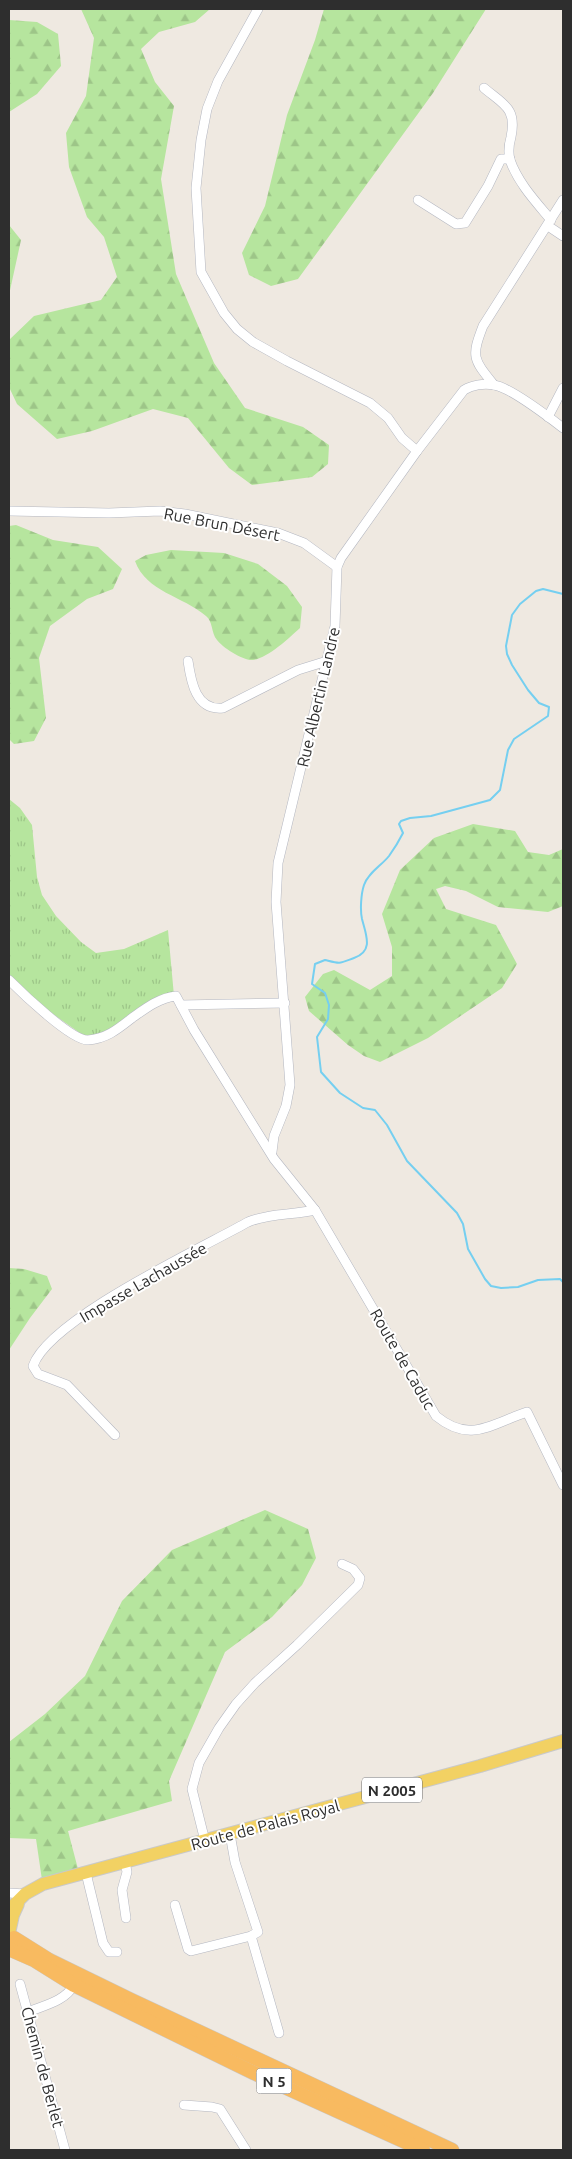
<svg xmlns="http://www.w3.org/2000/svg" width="572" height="2159" viewBox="0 0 572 2159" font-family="Ubuntu,sans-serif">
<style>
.grass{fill:url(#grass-tufts)}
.forest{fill:url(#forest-firs)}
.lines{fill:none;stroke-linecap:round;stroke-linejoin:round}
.stream{stroke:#75cff0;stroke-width:2}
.minor-casing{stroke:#b4b7c1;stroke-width:10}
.primary-casing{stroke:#c9c9c9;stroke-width:14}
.trunk-casing{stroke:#c9c9c9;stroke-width:15}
.minor{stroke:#fff;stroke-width:9}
.primary{stroke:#f2d163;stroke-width:12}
.trunk{stroke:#f8ba60;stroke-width:14}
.labels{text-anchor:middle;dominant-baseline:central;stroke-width:4;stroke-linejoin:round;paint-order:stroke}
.shield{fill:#fff;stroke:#6d6d6d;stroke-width:1}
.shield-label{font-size:15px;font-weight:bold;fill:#2e2e2e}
.street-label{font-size:16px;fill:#2e2e2e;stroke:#fff}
</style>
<defs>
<pattern id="grass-tufts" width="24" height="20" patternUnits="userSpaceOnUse" patternTransform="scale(1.25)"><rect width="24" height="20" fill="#b6e59e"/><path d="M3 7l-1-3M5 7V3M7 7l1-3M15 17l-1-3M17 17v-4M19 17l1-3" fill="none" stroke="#9dc588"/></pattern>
<pattern id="forest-firs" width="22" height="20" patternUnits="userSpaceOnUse" patternTransform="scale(1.25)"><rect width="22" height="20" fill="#b6e59e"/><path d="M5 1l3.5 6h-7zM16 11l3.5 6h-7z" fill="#9dc588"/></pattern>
</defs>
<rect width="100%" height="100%" fill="#efe9e1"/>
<!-- grass -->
<path class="grass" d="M 9,799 L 20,808 L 32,825 L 37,877 L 42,895 L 56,916 L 81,942 L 96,953 L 124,949 L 168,930 L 174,996 L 103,1035 L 87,1038 L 43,1007 L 9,976 Z"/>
<!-- forest -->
<g class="forest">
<path d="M 81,9 L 210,9 L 195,22 L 159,32 L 141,49 L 155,82 L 174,106 L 161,179 L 176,274 L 214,363 L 245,408 L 303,427 L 329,445 L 328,464 L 312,477 L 252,485 L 229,468 L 188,418 L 153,409 L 92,431 L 57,439 L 17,404 L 9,387 L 9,340 L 34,316 L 101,300 L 117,277 L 104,237 L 87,217 L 69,167 L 66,133 L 86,96 L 94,38 Z"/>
<path d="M 324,9 L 486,9 L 433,93 L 298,279 L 271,286 L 249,275 L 242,253 L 265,206 L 287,115 L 315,40 Z"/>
<path d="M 9,20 L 37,22 L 58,34 L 61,66 L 37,94 L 9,112 Z"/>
<path d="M 9,225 L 21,240 L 9,295 Z"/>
<path d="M 16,525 L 53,540 L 98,547 L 122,569 L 113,589 L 87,599 L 50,626 L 39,658 L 46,718 L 34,741 L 14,744 L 9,739 L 9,526 Z"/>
<path d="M 171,550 L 224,553 L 258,564 L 287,586 L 302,607 L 300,628 C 289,638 268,658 253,660 C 243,661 222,647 217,640 C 211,633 213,621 206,616 C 183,596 146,592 135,561 L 146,555 Z"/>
<path d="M 473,824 L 515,831 L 528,852 L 549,855 L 563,849 L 563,906 L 548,912 L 498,907 L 466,891 L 445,886 L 436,889 L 446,909 L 496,925 L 517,964 L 502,988 L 428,1038 L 380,1062 L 364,1056 L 348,1045 L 309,1011 L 305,997 L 323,974 L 334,970 L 370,990 L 392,976 L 392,947 L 382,914 L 400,870 L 434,838 Z"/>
<path d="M 9,1268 L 24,1269 L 47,1276 L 52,1289 L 30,1318 L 9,1350 Z"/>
<path d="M 265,1510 L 308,1529 L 316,1558 L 302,1585 L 272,1617 L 225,1652 L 169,1781 L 172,1801 L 68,1831 L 78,1869 L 42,1880 L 36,1839 L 9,1838 L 9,1742 L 45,1714 L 85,1676 L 122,1601 L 172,1550 Z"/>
</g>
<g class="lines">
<!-- stream -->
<path class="stream" d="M 563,594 L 543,589 L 536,591 L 520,604 L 512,615 L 506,646 L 507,654 L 512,665 L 528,690 L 539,703 L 549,707 L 548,716 L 514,739 L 508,750 L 500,790 L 490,800 L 431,816 L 410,818 L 401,821 L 399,824 L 403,833 C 399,841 394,849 389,856 C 381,866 368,873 364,885 C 361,894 360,910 362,919 C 366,935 374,951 354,958 C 338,964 341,964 325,960 L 315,964 L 312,984 L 325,993 L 329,1005 L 328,1019 L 317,1037 L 321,1072 L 340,1093 L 363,1108 L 375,1110 L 387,1125 L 407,1161 L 457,1213 L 463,1224 L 468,1249 L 485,1279 L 491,1286 L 501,1288 L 518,1287 L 538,1280 L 560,1279 L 563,1282"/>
<!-- minor casing -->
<g class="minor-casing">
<g id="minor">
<path d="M 258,9 L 218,81 L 207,109 L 201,140 L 196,188 L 201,272 L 224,313 L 237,329 L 253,342 L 287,361 L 370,403 L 388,418 L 402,438 L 417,451"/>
<path d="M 484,88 C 504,105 517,108 511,137 C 509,144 508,152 510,160 C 518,183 536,202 551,220"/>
<path d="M 418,200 L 456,224 L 465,223 L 488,186 L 501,159 L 510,159"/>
<path d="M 548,226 L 563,236"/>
<path d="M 494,385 C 473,359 471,357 483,326 L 563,200"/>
<path d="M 548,417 L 563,388"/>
<path d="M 9,511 L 109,513 L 160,511 L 185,514 L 278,533 L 304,543 L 337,567"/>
<path d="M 188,661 C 191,682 196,711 223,708 L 298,670 L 327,661"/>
<path d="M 9,980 C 22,993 72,1041 88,1040 C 106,1039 118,1029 132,1018 C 146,1008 159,998 176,996 L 194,1030 L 274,1159 L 315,1210 L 436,1416 C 470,1444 491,1424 527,1412 L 563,1485"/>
<path d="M 181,1005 L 285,1003"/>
<path d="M 272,1152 L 274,1136 L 286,1106 L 290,1085 L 276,902 L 278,863 L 335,626 L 337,567 L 341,558 L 417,451 L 464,390 C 472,385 484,383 494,385 C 509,387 550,418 563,428"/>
<path d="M 115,1435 L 67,1385 L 38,1374 L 33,1366 C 49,1319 202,1248 248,1222 C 270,1213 293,1215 315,1210"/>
<path d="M 205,1841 L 192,1789 L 199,1763 L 219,1728 L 236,1704 L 255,1683 L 297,1645 L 358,1585 L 360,1578 L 353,1569 L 342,1564"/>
<path d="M 125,1862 L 127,1872 L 122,1890 L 126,1918"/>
<path d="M 86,1873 L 103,1943 L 109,1952 L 117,1952"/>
<path d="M 9,1893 L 25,1894"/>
<path d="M 175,1905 L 188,1949 L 191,1951 L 251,1936 L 258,1932 L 235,1862 L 230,1834"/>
<path d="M 251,1936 L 279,2033"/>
<path d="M 20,1984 L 65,2150"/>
<path d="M 28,2012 C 45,2005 65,2001 74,1985"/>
<path d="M 184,2105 L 212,2107 L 220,2109 L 246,2150"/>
</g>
</g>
<!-- primary casing -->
<g class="primary-casing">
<g id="primary">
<path d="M 9,1910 L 25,1894 L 43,1884 L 480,1766 L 563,1741"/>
<path d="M 10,1929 L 13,1915 L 18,1904"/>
</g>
</g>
<!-- trunk casing -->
<g class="trunk-casing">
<g id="trunk">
<path d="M 14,1938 L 49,1960 L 131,2000 L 452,2150"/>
<path d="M 9,1949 L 34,1960 L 74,1985 L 254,2073 L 423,2150"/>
</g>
</g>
<!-- minor -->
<use href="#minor" class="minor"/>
<!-- primary -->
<use href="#primary" class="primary"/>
<!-- trunk -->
<use href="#trunk" class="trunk"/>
</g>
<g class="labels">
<!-- shield labels -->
<g class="shield">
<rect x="362" y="1777.5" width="60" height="25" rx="4"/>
<rect x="256.5" y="2068.5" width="35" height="25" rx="4"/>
</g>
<g class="shield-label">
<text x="392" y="1790">N 2005</text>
<text x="274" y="2081">N 5</text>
</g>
<!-- street labels -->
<g class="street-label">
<text transform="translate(222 524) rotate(11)">Rue Brun Désert</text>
<text transform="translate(318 697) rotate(-77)">Rue Albertin Landre</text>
<text transform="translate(143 1282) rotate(-30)">Impasse Lachaussée</text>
<text transform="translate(403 1359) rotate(60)">Route de Caduc</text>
<text transform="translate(265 1825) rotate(-15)">Route de Palais Royal</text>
<text transform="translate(43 2067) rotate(75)">Chemin de Berlet</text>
</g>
</g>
<!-- border -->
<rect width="572" height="2159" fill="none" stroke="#2e2e2e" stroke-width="20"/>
</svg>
